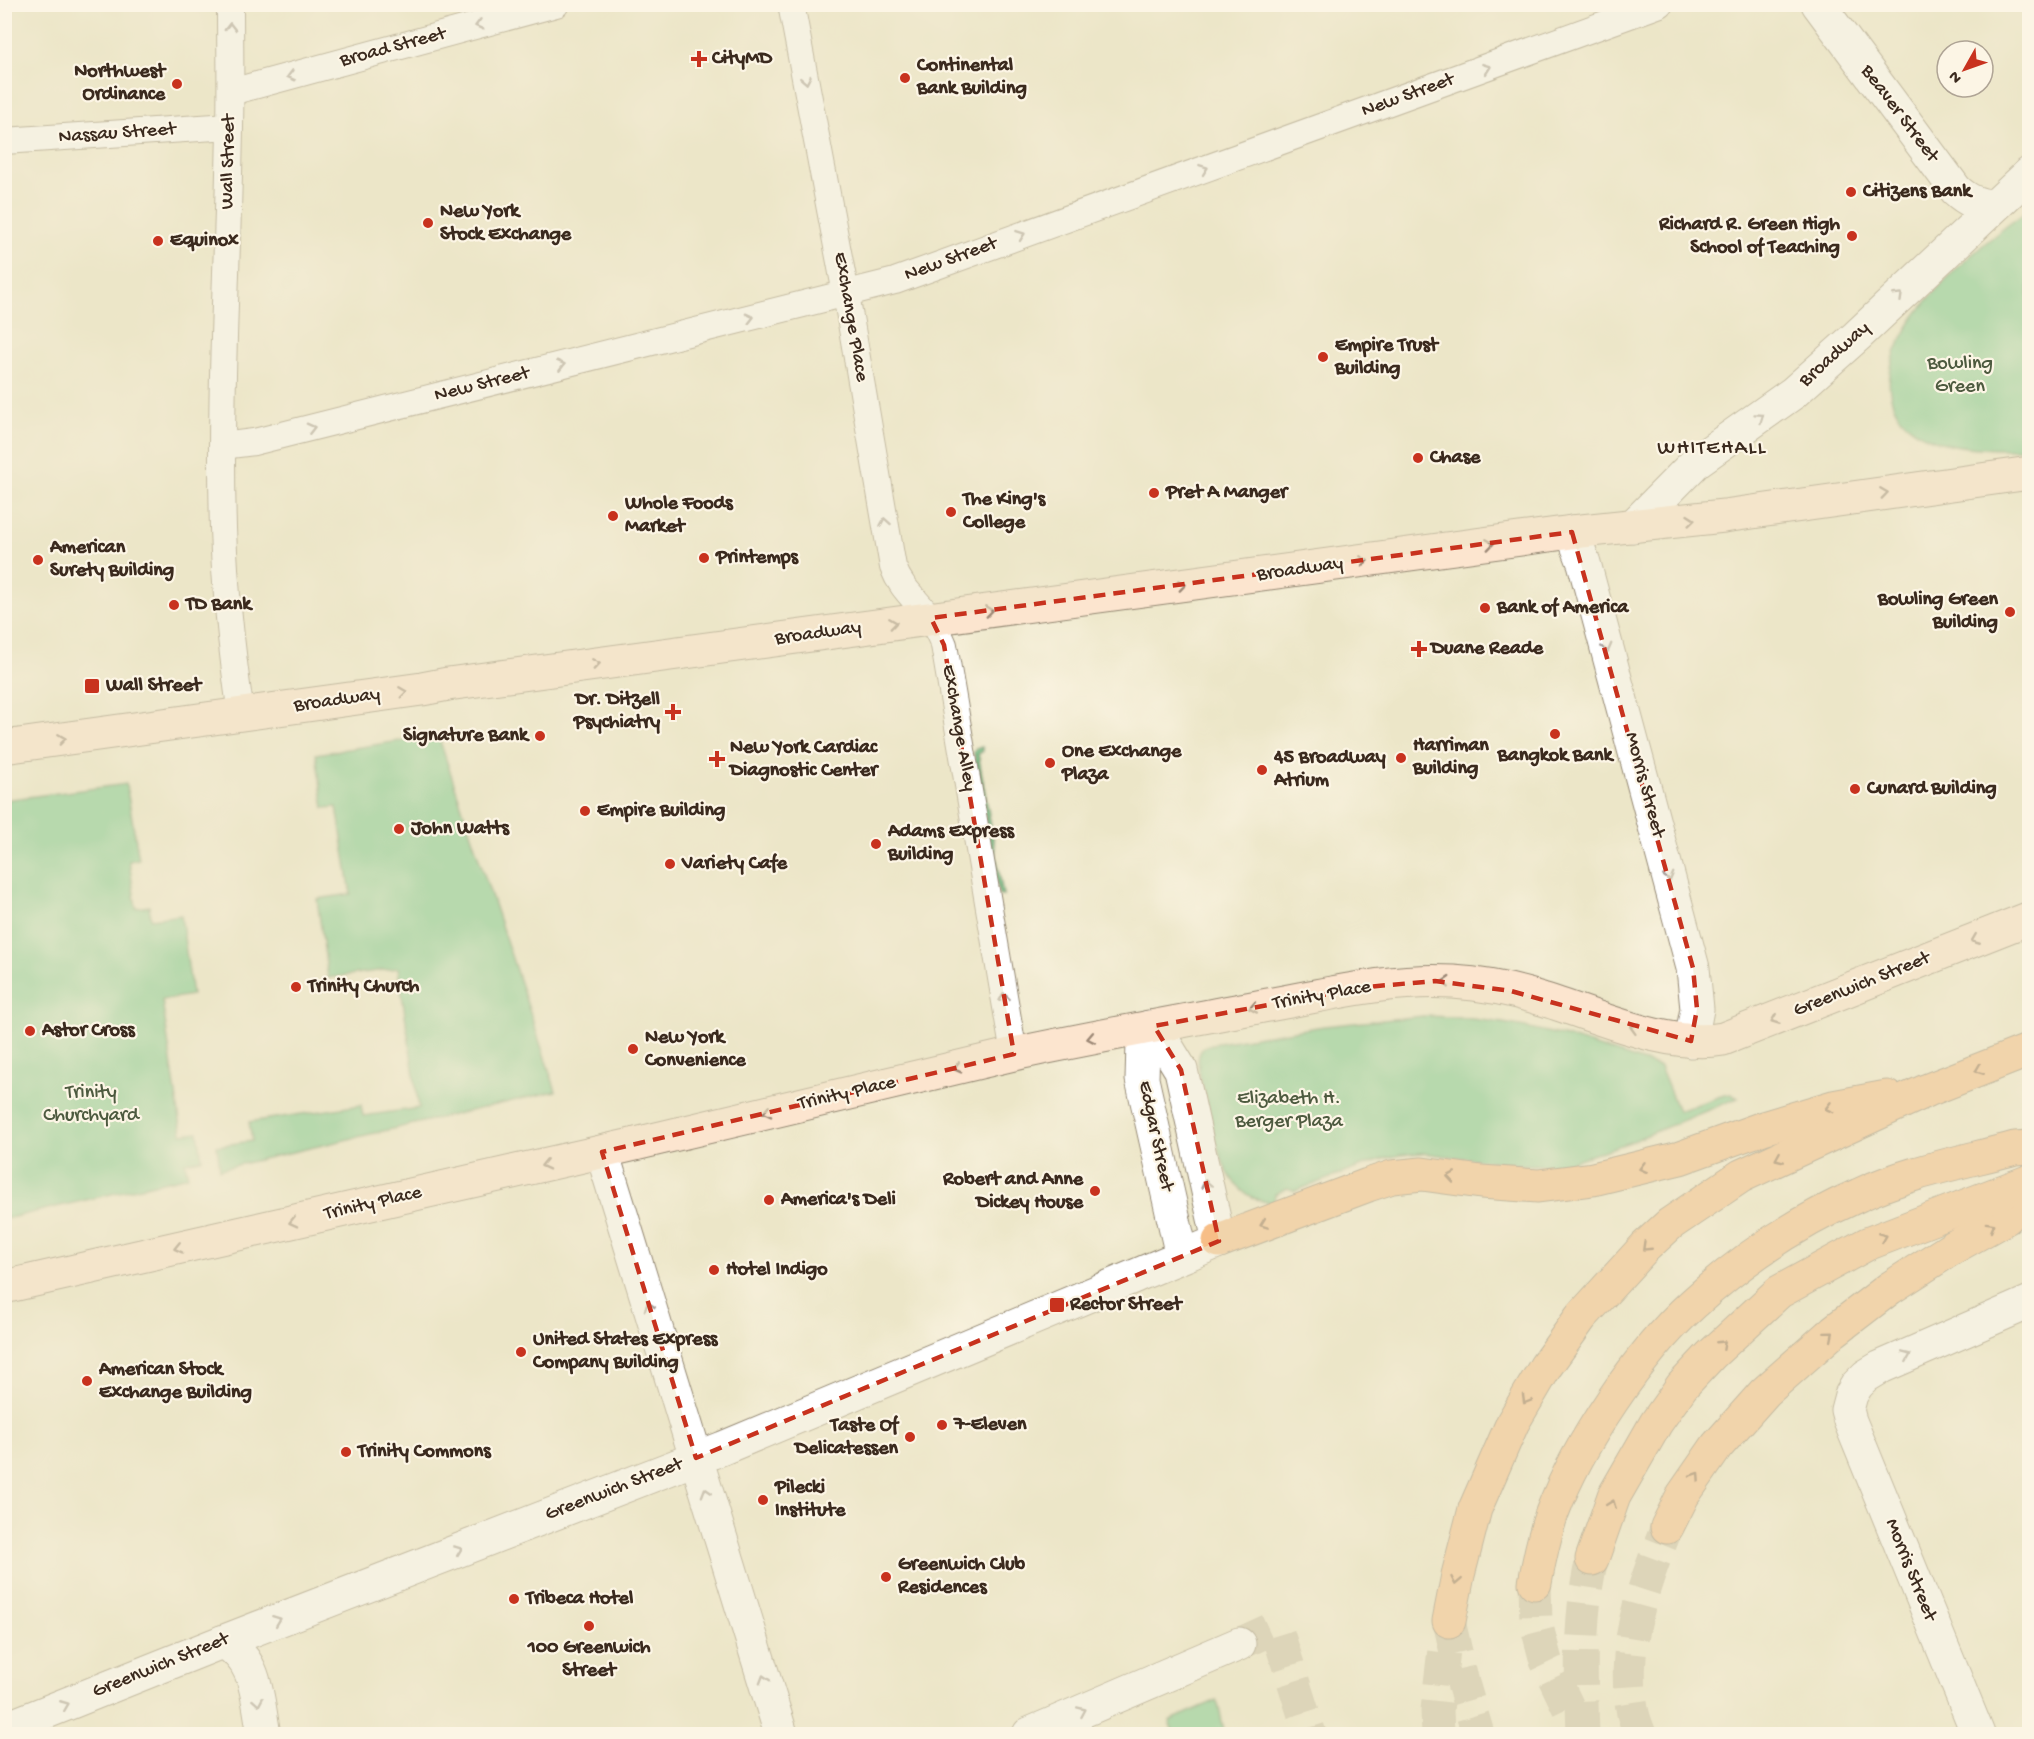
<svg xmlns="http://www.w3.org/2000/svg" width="2034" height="1739" viewBox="0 0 2034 1739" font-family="'Gochi Hand',sans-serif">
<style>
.green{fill:#77c98c;stroke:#597a55;stroke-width:1.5}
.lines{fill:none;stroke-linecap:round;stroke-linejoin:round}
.minor-tunnel{stroke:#c9c0a6;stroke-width:33;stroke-dasharray:33 16;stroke-linecap:butt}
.motorway-tunnel{stroke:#c9c0a6;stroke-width:33;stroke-dasharray:33 16;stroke-linecap:butt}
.pedestrian-casing{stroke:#948873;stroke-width:28}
.minor-casing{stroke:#948873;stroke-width:35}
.secondary-casing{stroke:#948873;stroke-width:35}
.motorway-casing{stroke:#948873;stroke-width:35}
.pedestrian{stroke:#fff;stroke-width:26}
.minor{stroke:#fff;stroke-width:33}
.secondary{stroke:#fce5cf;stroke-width:33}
.motorway{stroke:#f7be87;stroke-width:33}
.oneway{stroke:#a79f9a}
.oneway2{stroke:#9c8876}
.oneway3{stroke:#906d4d}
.marked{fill:none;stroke:#c8321e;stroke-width:4.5;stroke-dasharray:12 8;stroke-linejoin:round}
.poi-dot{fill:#c8321e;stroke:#fcf5e5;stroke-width:2}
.labels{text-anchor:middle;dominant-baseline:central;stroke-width:4.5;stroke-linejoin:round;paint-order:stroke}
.street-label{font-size:20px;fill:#3b2a1e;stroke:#fcf5e5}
.poi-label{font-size:20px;font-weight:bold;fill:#3b2a1e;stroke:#fcf5e5;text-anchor:start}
.park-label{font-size:20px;fill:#4d5a3f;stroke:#fcf5e5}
.neighbourhood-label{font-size:21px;letter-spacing:1.5px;fill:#3b2a1e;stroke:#fcf5e5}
</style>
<rect width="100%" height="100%" fill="#fcf5e5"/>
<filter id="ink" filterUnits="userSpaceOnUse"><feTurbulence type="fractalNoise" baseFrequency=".0167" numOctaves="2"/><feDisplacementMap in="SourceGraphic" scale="12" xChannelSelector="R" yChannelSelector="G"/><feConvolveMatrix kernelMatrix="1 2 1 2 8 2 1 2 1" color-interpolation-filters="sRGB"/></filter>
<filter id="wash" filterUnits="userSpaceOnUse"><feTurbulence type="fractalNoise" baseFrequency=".008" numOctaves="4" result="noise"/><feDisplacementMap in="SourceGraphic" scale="24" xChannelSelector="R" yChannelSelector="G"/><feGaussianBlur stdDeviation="1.35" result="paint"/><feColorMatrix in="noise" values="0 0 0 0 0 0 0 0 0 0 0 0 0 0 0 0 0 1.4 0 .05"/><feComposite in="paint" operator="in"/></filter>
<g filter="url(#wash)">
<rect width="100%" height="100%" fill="#ece6c8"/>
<!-- green -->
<g class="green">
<path d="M 2029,210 L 2029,449 C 1999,449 1957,450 1929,438 C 1910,430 1896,417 1891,397 C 1875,330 1980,243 2029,210 Z"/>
<path d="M 438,735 L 556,1091 L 220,1169 L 217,1146 L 252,1141 L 249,1122 L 361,1105 L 363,1116 L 419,1108 L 398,968 L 328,978 L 317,899 L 351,894 L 337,807 L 324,808 L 316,754 Z"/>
<path d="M 982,747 L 983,751 L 978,754 L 1003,895 L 999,895 L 974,753 L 976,749 Z"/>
<path d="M 126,784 L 139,859 L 129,861 L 136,908 L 149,906 L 151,919 L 181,915 L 192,995 L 162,1000 L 182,1134 L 198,1132 L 202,1159 L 185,1162 L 188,1176 L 5,1219 L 5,800 Z"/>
<path d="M 1423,1016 C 1466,1017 1509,1022 1551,1033 C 1588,1042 1624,1056 1660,1067 L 1678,1111 L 1724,1095 L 1731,1094 L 1738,1098 L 1630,1142 L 1561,1165 L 1524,1165 L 1422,1153 L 1400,1155 L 1376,1161 L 1295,1191 L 1288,1188 L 1275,1194 L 1274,1203 C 1223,1200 1217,1144 1208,1105 C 1204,1090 1196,1070 1199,1055 C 1201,1048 1206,1045 1212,1044 L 1324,1026 Z"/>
<path d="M 1217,1700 L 1225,1734 L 1174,1734 L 1169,1721 Z"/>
</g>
</g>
<g filter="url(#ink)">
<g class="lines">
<!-- minor-tunnel -->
<path class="minor-tunnel" d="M 1239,1644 L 1276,1627 L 1310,1734"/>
<!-- motorway-tunnel -->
<g class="motorway-tunnel">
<path d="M 1535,1583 L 1536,1623 L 1546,1661 L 1579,1730"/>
<path d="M 1449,1621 L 1463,1683 L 1478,1734"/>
<path d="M 1438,1734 L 1437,1710 L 1445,1641"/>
<path d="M 1583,1734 C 1581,1674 1578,1618 1592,1559"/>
<path d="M 1640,1734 C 1637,1726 1633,1717 1632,1708 C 1621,1645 1644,1584 1667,1527"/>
</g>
<!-- pedestrian casing -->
<g class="pedestrian-casing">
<g id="pedestrian">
<path d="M 230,4 C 230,45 231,86 230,127 C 228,261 219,394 223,528 C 225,590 232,653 241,714"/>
<path d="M 791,4 L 846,294 L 893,567 C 902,591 918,600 931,620 C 937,628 940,636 944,645 L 1014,1054"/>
<path d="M 231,92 L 556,4"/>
<path d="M 4,141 L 230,126"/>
<path d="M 222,446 L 254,442 L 895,281 L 1660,4"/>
</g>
</g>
<!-- minor casing -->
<g class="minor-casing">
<g id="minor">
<path d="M 1818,4 L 1956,190 C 1967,200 1977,205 1993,206"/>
<path d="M 1633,526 L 1697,461 L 1793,393 L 1857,336 L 2030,173"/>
<path d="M 1572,532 L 1584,563 L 1693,968 L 1697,1009 L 1691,1041"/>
<path d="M 602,1152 L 781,1734"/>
<path d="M 222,1642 C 258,1658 257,1700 264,1734"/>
<path d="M 4,1729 L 222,1642 L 723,1448 L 1135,1276 C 1163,1264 1191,1253 1219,1241 L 1181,1070 L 1162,1039 L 1149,1027 L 1143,1044 L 1142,1079 L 1182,1256"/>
<path d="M 1029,1734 L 1239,1644"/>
<path d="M 1978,1734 L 1850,1421 L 1847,1410 L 1851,1395 L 1857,1385 L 1866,1376 L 1881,1367 L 2030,1302"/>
</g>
</g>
<!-- secondary casing -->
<g class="secondary-casing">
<g id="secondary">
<path d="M 4,747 L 422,689 L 448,684 L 1572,532 L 1724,516 L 2030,473"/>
<path d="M 4,1287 L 627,1146 L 1014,1054 C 1098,1036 1183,1021 1268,1005 C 1329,994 1391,978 1453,982 C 1483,984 1514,990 1542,999 C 1596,1015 1666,1049 1723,1039 L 2030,918"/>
</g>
</g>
<!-- motorway casing -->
<g class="motorway-casing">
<g id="motorway">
<path d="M 1219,1241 L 1368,1185 L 1392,1177 L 1422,1174 L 1481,1182 L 1538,1186 L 1593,1179 L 1680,1158 L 1763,1128 L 1833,1107 L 1887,1097"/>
<path d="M 1667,1527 L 1683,1495 L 1717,1446 L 1765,1392 L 1800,1361 L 1834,1331 L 1890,1288 L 1954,1247 L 2006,1218 L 2030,1195"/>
<path d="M 1592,1559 L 1614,1496 L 1656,1423 L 1682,1386 L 1711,1355 L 1779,1292 L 1867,1244 L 2030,1181"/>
<path d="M 1535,1583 C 1539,1560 1544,1536 1552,1513 C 1578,1444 1639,1353 1693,1304 C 1742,1259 1798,1222 1859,1195 C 1908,1172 1963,1162 2015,1148 L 2030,1147"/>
<path d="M 1449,1621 L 1458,1575 L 1475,1509 L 1513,1422 L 1546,1366 L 1581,1317 L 1645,1247 L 1670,1224 L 1741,1176 L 1928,1090 L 2030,1050"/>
</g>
</g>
<!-- pedestrian -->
<use href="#pedestrian" class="pedestrian"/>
<!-- minor -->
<use href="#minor" class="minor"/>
<!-- secondary -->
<use href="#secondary" class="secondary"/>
<!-- motorway -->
<use href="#motorway" class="motorway"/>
</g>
<!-- one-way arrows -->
<defs><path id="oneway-chevron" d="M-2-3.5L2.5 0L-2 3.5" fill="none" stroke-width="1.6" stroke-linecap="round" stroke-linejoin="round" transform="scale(1.5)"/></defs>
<g class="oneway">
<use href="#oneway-chevron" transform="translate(479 25) rotate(165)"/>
<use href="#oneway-chevron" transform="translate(230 27) rotate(-90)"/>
<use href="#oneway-chevron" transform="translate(1487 68) rotate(-20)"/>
<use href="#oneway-chevron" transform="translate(291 76) rotate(165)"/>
<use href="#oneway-chevron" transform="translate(806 80) rotate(79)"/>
<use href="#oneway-chevron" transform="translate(1204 169) rotate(-20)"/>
<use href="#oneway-chevron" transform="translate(1021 235) rotate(-20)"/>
<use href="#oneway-chevron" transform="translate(1899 296) rotate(-44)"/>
<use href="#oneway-chevron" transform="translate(750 318) rotate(-14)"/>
<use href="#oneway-chevron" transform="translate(561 365) rotate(-14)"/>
<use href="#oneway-chevron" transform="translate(1760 417) rotate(-35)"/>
<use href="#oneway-chevron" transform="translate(311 428) rotate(-14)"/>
<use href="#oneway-chevron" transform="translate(885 522) rotate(-100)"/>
<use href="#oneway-chevron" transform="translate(1607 648) rotate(75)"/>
<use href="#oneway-chevron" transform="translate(1669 877) rotate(75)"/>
<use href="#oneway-chevron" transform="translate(1004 997) rotate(-100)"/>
<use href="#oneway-chevron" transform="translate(1206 1184) rotate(-102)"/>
<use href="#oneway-chevron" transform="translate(649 1306) rotate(-107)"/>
<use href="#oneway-chevron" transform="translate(1907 1356) rotate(-23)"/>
<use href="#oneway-chevron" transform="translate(706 1492) rotate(-107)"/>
<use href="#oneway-chevron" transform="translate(458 1550) rotate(-21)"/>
<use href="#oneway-chevron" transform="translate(277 1620) rotate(-21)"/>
<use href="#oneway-chevron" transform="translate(764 1679) rotate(-107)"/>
<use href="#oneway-chevron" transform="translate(258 1702) rotate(80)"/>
<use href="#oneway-chevron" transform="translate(65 1705) rotate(-22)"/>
<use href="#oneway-chevron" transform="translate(1082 1711) rotate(-24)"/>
</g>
<g class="oneway2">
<use href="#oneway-chevron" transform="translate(1884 493) rotate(-8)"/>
<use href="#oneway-chevron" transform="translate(1691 520) rotate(-6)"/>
<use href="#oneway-chevron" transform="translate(1490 544) rotate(-8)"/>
<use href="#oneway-chevron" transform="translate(1364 561) rotate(-8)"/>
<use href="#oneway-chevron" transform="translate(1182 585) rotate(-8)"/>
<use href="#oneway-chevron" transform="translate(989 611) rotate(-8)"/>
<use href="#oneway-chevron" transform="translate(893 623) rotate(-8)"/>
<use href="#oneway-chevron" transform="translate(596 664) rotate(-8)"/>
<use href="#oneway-chevron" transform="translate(403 692) rotate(-8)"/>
<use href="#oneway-chevron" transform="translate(62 739) rotate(-8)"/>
<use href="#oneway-chevron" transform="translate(1975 940) rotate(158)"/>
<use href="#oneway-chevron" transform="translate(1446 982) rotate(-177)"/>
<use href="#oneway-chevron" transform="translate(1253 1008) rotate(169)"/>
<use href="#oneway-chevron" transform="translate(1775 1020) rotate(158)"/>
<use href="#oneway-chevron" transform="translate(1634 1028) rotate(-164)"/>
<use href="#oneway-chevron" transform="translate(1091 1038) rotate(169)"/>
<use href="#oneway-chevron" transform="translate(957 1068) rotate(167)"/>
<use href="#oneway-chevron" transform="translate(767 1112) rotate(167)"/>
<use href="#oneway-chevron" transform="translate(545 1165) rotate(167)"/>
<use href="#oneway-chevron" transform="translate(293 1222) rotate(167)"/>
<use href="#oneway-chevron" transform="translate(178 1248) rotate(167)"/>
</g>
<g class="oneway3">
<use href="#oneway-chevron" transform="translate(1979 1070) rotate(158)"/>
<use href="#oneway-chevron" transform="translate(1829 1108) rotate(165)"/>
<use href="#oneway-chevron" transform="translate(1779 1158) rotate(157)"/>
<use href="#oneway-chevron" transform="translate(1643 1168) rotate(165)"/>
<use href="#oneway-chevron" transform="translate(1451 1177) rotate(-171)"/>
<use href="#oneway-chevron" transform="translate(1264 1224) rotate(159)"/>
<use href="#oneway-chevron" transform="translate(1991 1226) rotate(-29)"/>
<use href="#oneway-chevron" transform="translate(1883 1237) rotate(-22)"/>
<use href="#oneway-chevron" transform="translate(1646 1247) rotate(136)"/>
<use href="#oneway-chevron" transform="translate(1830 1335) rotate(-40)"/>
<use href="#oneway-chevron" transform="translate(1722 1344) rotate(-43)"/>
<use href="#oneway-chevron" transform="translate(1526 1400) rotate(120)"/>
<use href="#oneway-chevron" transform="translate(1696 1476) rotate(-56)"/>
<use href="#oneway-chevron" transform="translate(1612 1504) rotate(-69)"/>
<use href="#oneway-chevron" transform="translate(1456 1581) rotate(101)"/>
</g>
</g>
<!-- marked area -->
<path d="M0 0H2034V1739H0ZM 1572,532 L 1693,968 L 1697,1009 L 1691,1041 L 1511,991 L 1435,981 L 1366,987 L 1154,1026 L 1181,1070 L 1219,1241 L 696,1458 L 602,1152 L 1014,1054 L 944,645 L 931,618 Z" fill="#ece6c8" fill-opacity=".55" fill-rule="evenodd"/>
<path class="marked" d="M 1572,532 L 1693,968 L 1697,1009 L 1691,1041 L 1511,991 L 1435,981 L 1366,987 L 1154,1026 L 1181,1070 L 1219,1241 L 696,1458 L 602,1152 L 1014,1054 L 944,645 L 931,618 Z"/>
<!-- markers -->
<g class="poi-dot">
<path d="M696 50h6v6h6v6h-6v6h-6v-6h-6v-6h6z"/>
<circle cx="905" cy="78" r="6"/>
<circle cx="177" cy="84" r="6"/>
<circle cx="1851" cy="192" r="6"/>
<circle cx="428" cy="223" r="6"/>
<circle cx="1852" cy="236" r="6"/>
<circle cx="158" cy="241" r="6"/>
<circle cx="1323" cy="357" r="6"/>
<circle cx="1418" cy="458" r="6"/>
<circle cx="1154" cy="493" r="6"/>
<circle cx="951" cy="512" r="6"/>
<circle cx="613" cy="516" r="6"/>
<circle cx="704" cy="558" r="6"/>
<circle cx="38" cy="560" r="6"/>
<circle cx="174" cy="605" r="6"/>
<circle cx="1485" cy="608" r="6"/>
<circle cx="2010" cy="612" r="6"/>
<path d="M1416 640h6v6h6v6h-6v6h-6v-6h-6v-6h6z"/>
<rect x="84" y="678" width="16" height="16" rx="3"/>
<path d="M670 703h6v6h6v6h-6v6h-6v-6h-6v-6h6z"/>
<circle cx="1555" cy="734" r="6"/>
<circle cx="540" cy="736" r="6"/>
<circle cx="1401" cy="758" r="6"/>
<path d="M714 750h6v6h6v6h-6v6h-6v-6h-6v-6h6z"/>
<circle cx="1050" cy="763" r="6"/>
<circle cx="1262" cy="770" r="6"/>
<circle cx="1855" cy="789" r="6"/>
<circle cx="585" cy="811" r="6"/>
<circle cx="399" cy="829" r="6"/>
<circle cx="876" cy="844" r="6"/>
<circle cx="670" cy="864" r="6"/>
<circle cx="296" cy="987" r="6"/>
<circle cx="30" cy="1031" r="6"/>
<circle cx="633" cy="1049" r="6"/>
<circle cx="1095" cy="1191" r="6"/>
<circle cx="769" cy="1200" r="6"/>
<circle cx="714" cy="1270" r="6"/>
<rect x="1049" y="1297" width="16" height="16" rx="3"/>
<circle cx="521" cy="1352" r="6"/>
<circle cx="87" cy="1381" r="6"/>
<circle cx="942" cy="1425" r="6"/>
<circle cx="910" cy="1437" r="6"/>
<circle cx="346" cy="1452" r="6"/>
<circle cx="763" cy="1500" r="6"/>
<circle cx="886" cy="1577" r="6"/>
<circle cx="514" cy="1599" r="6"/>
<circle cx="589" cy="1626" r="6"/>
</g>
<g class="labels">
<!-- street labels -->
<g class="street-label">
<text transform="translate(393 48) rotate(-15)">Broad Street</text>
<text transform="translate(1408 96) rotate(-20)">New Street</text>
<text transform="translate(1899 114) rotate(53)">Beaver Street</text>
<text transform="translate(117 134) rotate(-4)">Nassau Street</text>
<text transform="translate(229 162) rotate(-89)">Wall Street</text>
<text transform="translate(951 260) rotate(-20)">New Street</text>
<text transform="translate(850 317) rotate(80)">Exchange Place</text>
<text transform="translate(1835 355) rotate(-42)">Broadway</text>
<text transform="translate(482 385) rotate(-14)">New Street</text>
<text transform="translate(1300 570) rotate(-8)">Broadway</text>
<text transform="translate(818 634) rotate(-8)">Broadway</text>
<text transform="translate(337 701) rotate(-8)">Broadway</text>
<text transform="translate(958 728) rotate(80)">Exchange Alley</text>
<text transform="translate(1644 785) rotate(75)">Morris Street</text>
<text transform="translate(1862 985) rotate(-22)">Greenwich Street</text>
<text transform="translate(1322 996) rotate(-10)">Trinity Place</text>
<text transform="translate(847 1094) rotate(-13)">Trinity Place</text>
<text transform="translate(1155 1136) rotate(78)">Edgar Street</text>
<text transform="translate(373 1204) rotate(-13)">Trinity Place</text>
<text transform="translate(614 1490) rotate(-21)">Greenwich Street</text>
<text transform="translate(1910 1570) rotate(68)">Morris Street</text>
<text transform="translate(161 1666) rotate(-22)">Greenwich Street</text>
</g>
<!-- poi labels -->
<g class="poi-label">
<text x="712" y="59">CityMD</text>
<text x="917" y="66">Continental<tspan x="917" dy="23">Bank Building</tspan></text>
<text x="165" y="72" text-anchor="end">Northwest<tspan x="165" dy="23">Ordinance</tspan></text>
<text x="1863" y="192">Citizens Bank</text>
<text x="440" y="212">New York<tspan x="440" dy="23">Stock Exchange</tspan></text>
<text x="1840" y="225" text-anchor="end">Richard R. Green High<tspan x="1840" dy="23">School of Teaching</tspan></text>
<text x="170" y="241">Equinox</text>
<text x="1335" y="346">Empire Trust<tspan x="1335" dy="23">Building</tspan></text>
<text x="1430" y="458">Chase</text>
<text x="1166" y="493">Pret A Manger</text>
<text x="963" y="500">The King's<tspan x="963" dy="23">College</tspan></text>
<text x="625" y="504">Whole Foods<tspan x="625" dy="23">Market</tspan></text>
<text x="50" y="548">American<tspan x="50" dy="23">Surety Building</tspan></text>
<text x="716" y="558">Printemps</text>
<text x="1998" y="600" text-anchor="end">Bowling Green<tspan x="1998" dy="23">Building</tspan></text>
<text x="186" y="605">TD Bank</text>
<text x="1497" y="608">Bank of America</text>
<text x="1431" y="649">Duane Reade</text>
<text x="106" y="686">Wall Street</text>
<text x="660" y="700" text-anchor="end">Dr. Ditzell<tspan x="660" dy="23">Psychiatry</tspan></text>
<text x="528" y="736" text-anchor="end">Signature Bank</text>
<text x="1413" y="746">Harriman<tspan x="1413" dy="23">Building</tspan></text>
<text x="730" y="748">New York Cardiac<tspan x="730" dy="23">Diagnostic Center</tspan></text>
<text x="1062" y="752">One Exchange<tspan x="1062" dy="23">Plaza</tspan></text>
<text x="1555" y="756" text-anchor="middle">Bangkok Bank</text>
<text x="1274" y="758">45 Broadway<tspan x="1274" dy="23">Atrium</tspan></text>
<text x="1867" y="789">Cunard Building</text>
<text x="597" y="811">Empire Building</text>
<text x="411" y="829">John Watts</text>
<text x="888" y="832">Adams Express<tspan x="888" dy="23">Building</tspan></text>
<text x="682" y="864">Variety Cafe</text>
<text x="308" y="987">Trinity Church</text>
<text x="42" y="1031">Astor Cross</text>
<text x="645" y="1038">New York<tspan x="645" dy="23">Convenience</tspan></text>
<text x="1083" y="1180" text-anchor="end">Robert and Anne<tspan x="1083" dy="23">Dickey House</tspan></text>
<text x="781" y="1200">America's Deli</text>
<text x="726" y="1270">Hotel Indigo</text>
<text x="1070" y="1305">Rector Street</text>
<text x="533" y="1340">United States Express<tspan x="533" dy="23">Company Building</tspan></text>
<text x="99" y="1370">American Stock<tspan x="99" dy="23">Exchange Building</tspan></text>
<text x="954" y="1425">7-Eleven</text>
<text x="898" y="1426" text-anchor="end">Taste Of<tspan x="898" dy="23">Delicatessen</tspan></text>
<text x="358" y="1452">Trinity Commons</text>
<text x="775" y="1488">Pilecki<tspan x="775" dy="23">Institute</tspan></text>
<text x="898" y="1565">Greenwich Club<tspan x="898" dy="23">Residences</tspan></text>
<text x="526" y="1599">Tribeca Hotel</text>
<text x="589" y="1648" text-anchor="middle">100 Greenwich<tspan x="589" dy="23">Street</tspan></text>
</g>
<!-- park labels -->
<g class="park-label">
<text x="1960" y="364">Bowling<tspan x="1960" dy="23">Green</tspan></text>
<text x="91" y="1093">Trinity<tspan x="91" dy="23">Churchyard</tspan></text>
<text x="1289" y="1099">Elizabeth H.<tspan x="1289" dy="23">Berger Plaza</tspan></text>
</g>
<!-- neighbourhood labels -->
<g class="neighbourhood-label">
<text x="1712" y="449">WHITEHALL</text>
</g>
</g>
<!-- margin -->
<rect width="2034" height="1739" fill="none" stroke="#fcf5e5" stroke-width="24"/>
<!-- north arrow -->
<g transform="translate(1965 69) rotate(230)"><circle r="28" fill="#fcf5e5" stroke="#afa495" stroke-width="1.5"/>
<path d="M0-4.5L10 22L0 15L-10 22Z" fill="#c8321e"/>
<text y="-9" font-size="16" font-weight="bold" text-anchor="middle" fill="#3b2a1e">N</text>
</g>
</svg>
